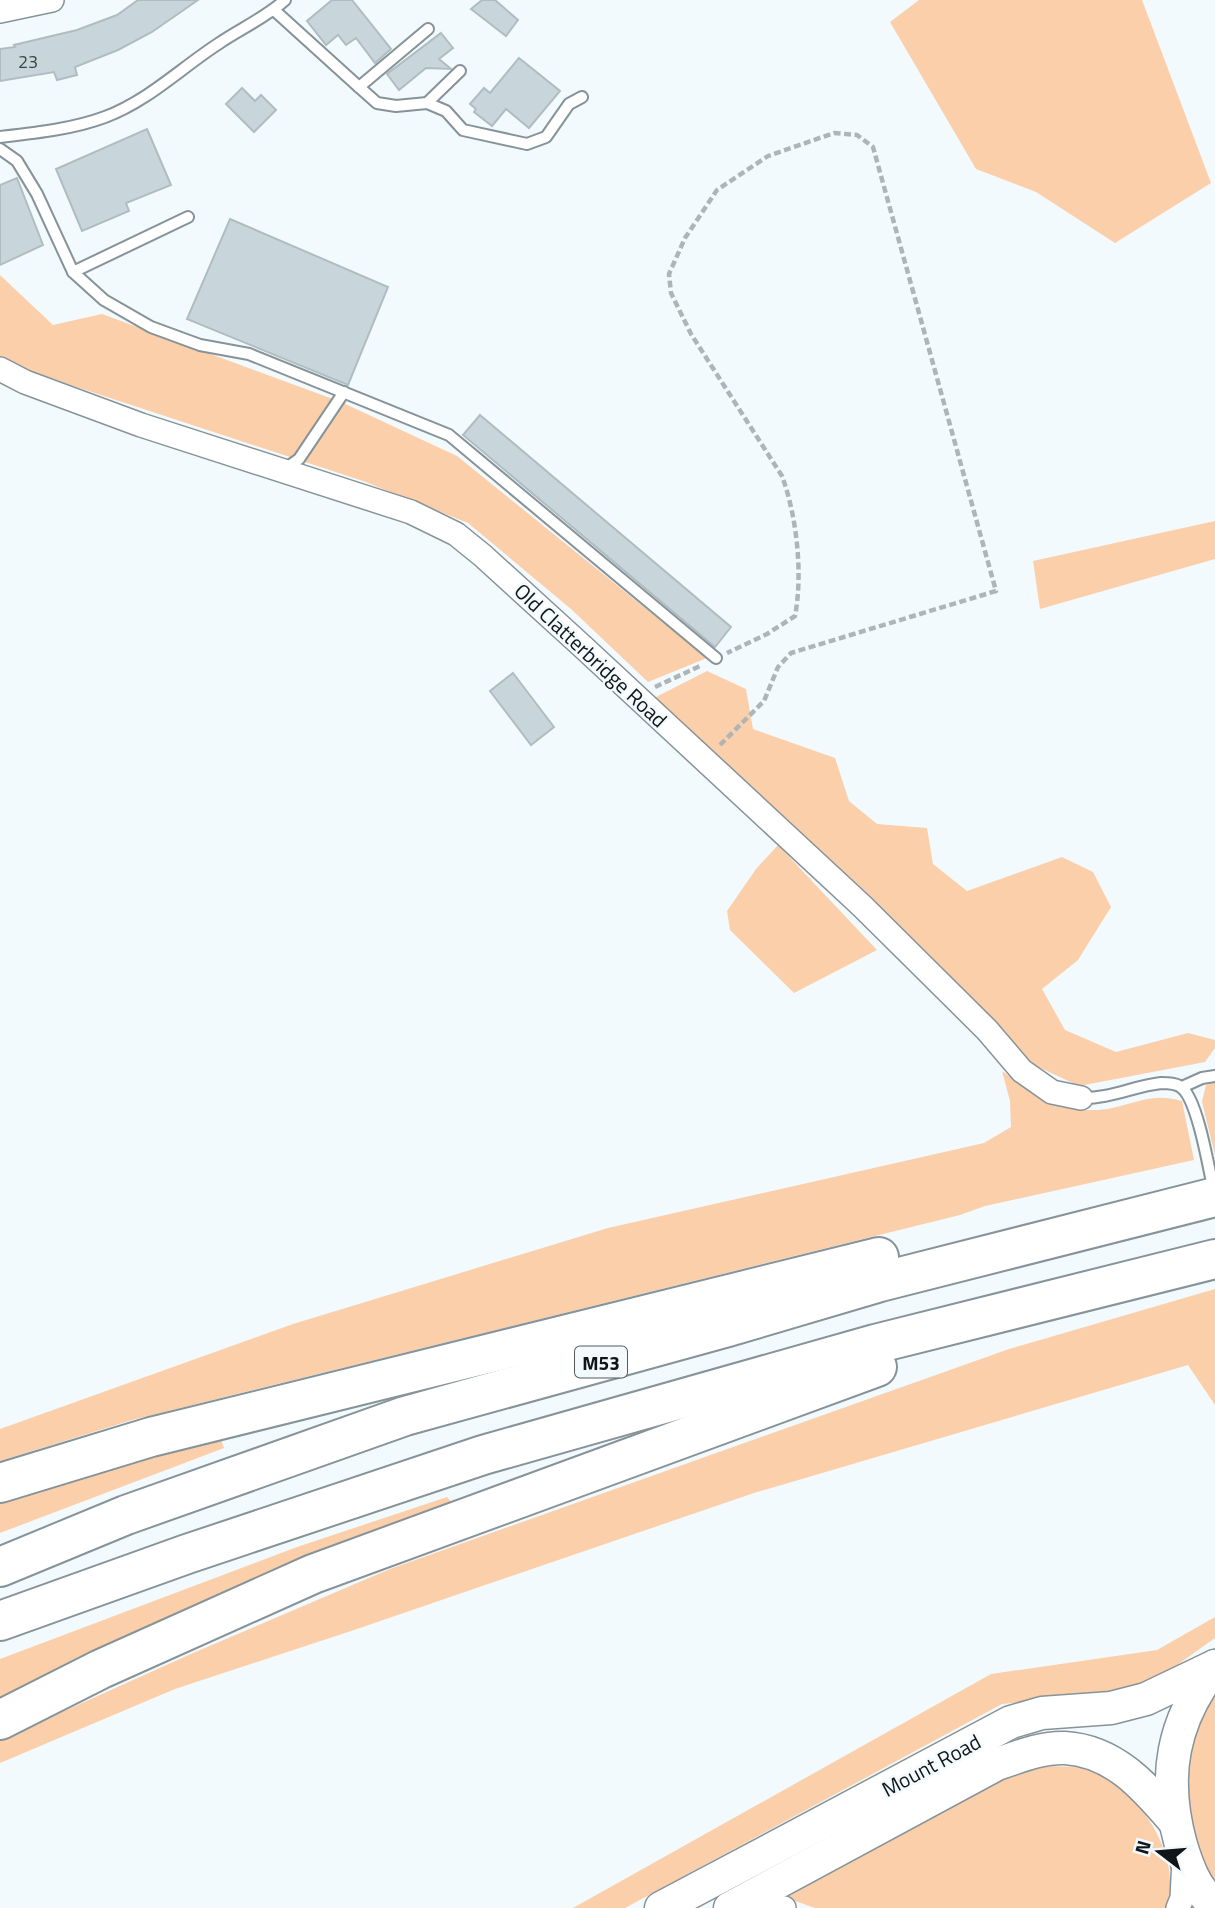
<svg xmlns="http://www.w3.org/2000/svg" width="1215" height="1908" viewBox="0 0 1215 1908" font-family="'Titillium Web',sans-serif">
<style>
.green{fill:#fbcfaa}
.building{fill:#c8d6dc;stroke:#afbdc3;stroke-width:2}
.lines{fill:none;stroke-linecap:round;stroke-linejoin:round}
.lane-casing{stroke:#869399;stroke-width:14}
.street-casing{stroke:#869399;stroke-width:26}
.secondary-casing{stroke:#869399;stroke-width:35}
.highway-casing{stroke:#869399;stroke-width:42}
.path{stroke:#adb5b8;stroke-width:4.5;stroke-dasharray:7 3.5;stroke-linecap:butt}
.lane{stroke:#fff;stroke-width:10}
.street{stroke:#fff;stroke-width:23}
.secondary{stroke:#fff;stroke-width:32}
.highway{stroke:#fff;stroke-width:38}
.labels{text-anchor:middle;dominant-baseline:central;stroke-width:5;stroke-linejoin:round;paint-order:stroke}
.number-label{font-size:18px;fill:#3e4548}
.shield{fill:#f2fafe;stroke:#545a5c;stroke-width:2}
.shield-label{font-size:19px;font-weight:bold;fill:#101517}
.street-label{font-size:21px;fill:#101517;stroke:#f2fafe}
</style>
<rect width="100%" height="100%" fill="#f2fafe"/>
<!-- green -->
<g class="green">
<path d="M 919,0 L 1142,0 L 1211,183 L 1115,243 L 1036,192 L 976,169 L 890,22 Z"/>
<path d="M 0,275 L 53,325 L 102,314 L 341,402 L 457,456 L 707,658 L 648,682 L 571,609 L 468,523 L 363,481 L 37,374 L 0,359 Z"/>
<path d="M 1215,521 L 1215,559 L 1040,609 L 1033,561 Z"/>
<path d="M 707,671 L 746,689 L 753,729 L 835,758 L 849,801 L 877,824 L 927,828 L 933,864 L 967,891 L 1062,857 L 1093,872 L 1111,907 L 1078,960 L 1042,989 L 1065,1030 L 1116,1052 L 1188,1033 L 1215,1040 L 1215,1048 L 1205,1062 L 1079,1086 L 1034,1065 L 654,698 Z"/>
<path d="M 778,845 L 877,950 L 794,993 L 730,930 L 727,911 L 756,869 Z"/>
<path d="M 1002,1071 C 1036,1094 1069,1117 1112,1108 C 1140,1102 1154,1093 1182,1101 L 1194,1160 L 985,1206 L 960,1215 L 132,1420 L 0,1461 L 0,1429 L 293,1324 L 608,1228 L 984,1143 L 1011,1127 L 1010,1101 Z"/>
<path d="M 1215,1082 L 1215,1155 L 1202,1102 L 1206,1085 Z"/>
<path d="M 1215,1289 L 1215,1405 L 1188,1365 L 754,1493 L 354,1630 L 175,1689 L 0,1763 L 0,1740 L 193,1653 L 390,1569 L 1009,1349 Z"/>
<path d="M 219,1434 L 224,1448 L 0,1533 L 0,1495 Z"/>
<path d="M 447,1497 L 452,1503 L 199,1608 L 0,1698 L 0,1659 L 297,1547 Z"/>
<path d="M 1215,1617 L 1215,1638 L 1149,1685 L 1113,1694 L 1002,1704 L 625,1908 L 573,1908 L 991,1674 L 1157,1650 Z"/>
<path d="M 1215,1686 L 1215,1886 L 1197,1856 L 1190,1817 L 1185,1768 L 1191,1734 Z"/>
<path d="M 1053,1766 C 1063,1767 1076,1766 1085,1769 C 1126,1782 1159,1823 1168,1864 C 1171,1878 1170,1894 1169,1908 L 815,1908 L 781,1896 L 1016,1771 Z"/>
</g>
<!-- building -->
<g class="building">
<path d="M 138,0 L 198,0 L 152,32 L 118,50 L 75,67 L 77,75 L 57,80 L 54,72 L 0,81 L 0,49 L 15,47 L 14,45 L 77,30 L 117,15 Z"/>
<path d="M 332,0 L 352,0 L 391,49 L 375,63 L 356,38 L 346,45 L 338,35 L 326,45 L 307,21 Z"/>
<path d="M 482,0 L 495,0 L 518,20 L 506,36 L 471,9 Z"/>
<path d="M 441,33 L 453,48 L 439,59 L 451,69 L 426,68 L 399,90 L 387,74 Z"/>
<path d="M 519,58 L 560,91 L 529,128 L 506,109 L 492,126 L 474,112 L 476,109 L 470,104 L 484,88 L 490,93 Z"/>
<path d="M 242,88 L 255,101 L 261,95 L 276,110 L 254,132 L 226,104 Z"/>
<path d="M 147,129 L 171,185 L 126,203 L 129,211 L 82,231 L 56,169 Z"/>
<path d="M 17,178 L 43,245 L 0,265 L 0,185 Z"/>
<path d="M 230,219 L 388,287 L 348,385 L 187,319 Z"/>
<path d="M 480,415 L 731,627 L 715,647 L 463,435 Z"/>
<path d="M 513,673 L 554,727 L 531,745 L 490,691 Z"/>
</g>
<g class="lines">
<!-- lane casing -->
<g class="lane-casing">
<g id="lane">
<path d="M 274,10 L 359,87 L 428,29"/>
<path d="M 359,87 L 377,103 L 396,106 L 427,103 L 460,71"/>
<path d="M 427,103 L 446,111 L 463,130 L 527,144 L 546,137 L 569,104 L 582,97"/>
<path d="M 0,137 C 35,133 73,129 105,117 C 148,101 181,68 218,44 C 240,29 265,18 285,0"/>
<path d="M 0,149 L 17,161 L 37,194 L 73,272 L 188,217"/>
<path d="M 73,272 L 104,300 L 151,327 L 200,345 L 249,354 L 449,435 L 716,658"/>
<path d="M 285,469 L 299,459 L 344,392"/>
<path d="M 1182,1087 L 1202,1078 L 1215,1076"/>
<path d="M 1081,1098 C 1109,1099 1134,1086 1161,1083 C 1168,1083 1177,1083 1182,1088 C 1198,1101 1209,1170 1214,1192"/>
</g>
</g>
<!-- street casing -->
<g class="street-casing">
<g id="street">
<path d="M 0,11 L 52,0"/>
<path d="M 0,369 L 25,382 L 141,425 L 411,512 L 456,534 L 482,555 L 582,646 L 862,906 L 987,1030 L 1022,1071 L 1052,1092 L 1081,1098"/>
<path d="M 771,1908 L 784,1908"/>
<path d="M 1178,1908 L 1182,1898 L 1184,1859"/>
</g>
</g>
<!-- secondary casing -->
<g class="secondary-casing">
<g id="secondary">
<path d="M 1215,1666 C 1172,1721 1162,1777 1181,1845 C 1188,1868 1196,1890 1215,1905"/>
<path d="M 661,1908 L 1011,1722 L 1042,1713 L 1111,1708 L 1146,1699 L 1215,1666"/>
<path d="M 730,1908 L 997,1764 C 1018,1757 1042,1747 1065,1748 C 1115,1751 1146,1788 1175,1822"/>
</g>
</g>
<!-- highway casing -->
<g class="highway-casing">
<g id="highway">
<path d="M 0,1483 L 151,1437 L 879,1257"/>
<path d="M 0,1567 L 126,1515 L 405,1416 L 728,1327 L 880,1282 L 1215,1197"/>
<path d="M 0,1621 L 187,1554 L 483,1455 L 875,1344 L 1215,1259"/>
<path d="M 0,1720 L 101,1669 L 313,1574 L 877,1367"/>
</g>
</g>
<!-- path -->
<g class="path">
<path d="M 655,687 L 700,666"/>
<path d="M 720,745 L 764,701 L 778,667 L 791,653 L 996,591 L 873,147 L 857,135 L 834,133 L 768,156 L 717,190 L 685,238 L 669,274 L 671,293 L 691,334 L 782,476 C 797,517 803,574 795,616 L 767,634 L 727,653"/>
</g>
<!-- lane -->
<use href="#lane" class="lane"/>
<!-- street -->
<use href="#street" class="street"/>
<!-- secondary -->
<use href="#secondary" class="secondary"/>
<!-- highway -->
<use href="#highway" class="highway"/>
</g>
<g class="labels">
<!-- number labels -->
<g class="number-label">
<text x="28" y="61">23</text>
</g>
<!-- shield labels -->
<rect class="shield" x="575" y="1346.5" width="52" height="31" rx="5"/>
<g class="shield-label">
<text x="601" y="1362">M53</text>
</g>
<!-- street labels -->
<g class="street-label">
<text transform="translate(591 655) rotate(43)">Old Clatterbridge Road</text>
<text transform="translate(931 1765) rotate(-28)">Mount Road</text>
</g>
</g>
<!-- north arrow -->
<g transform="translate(1159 1852) rotate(286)" stroke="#f2fafe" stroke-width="5" paint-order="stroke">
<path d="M0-5L12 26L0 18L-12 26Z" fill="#101517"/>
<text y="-10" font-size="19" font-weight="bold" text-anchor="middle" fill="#101517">N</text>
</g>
</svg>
